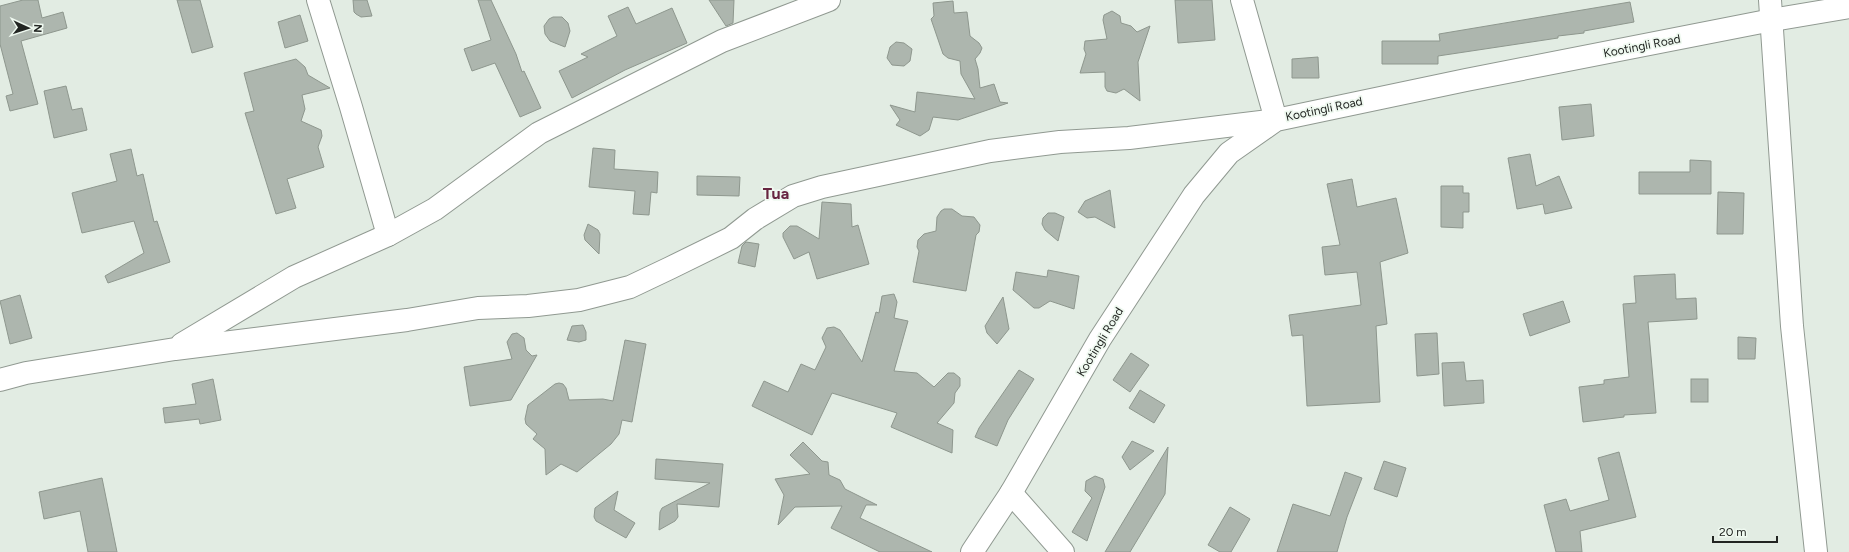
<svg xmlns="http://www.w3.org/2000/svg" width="1849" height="552" viewBox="0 0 1849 552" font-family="Figtree,sans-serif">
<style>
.building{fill:#adb6ae;stroke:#8e978e}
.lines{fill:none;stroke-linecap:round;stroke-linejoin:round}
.minor-casing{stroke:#909991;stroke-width:24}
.minor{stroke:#fff;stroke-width:22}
.labels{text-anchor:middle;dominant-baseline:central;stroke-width:3.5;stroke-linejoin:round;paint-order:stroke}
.street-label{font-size:12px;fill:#222522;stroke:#eff9f0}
.district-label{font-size:16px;font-weight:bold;fill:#672540;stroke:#eff9f0}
</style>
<rect width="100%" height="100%" fill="#e2ece3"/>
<!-- building -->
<g class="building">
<path d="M 23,0 L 38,0 L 42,18 L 63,12 L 67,28 L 21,41 L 38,104 L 10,111 L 6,96 L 13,94 L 0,44 L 0,6 Z"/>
<path d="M 177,0 L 200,0 L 213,47 L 192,53 Z"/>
<path d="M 353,0 L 367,0 L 372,16 L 361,17 L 356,14 L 354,12 Z"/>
<path d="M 478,0 L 491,0 L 516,54 L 522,72 L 524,71 L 541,108 L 520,117 L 495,63 L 472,71 L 464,49 L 491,40 Z"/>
<path d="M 709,0 L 734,0 L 733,23 L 726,26 Z"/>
<path d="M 1175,0 L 1212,0 L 1215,40 L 1178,43 Z"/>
<path d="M 953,1 L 954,13 L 967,12 L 970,36 L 979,43 L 982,48 L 980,53 L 975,59 L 978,69 L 980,88 L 994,84 L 1000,102 L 1008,103 L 958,120 L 933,117 L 929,130 L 920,136 L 896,125 L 900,120 L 890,105 L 915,112 L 917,92 L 975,99 L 961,74 L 960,61 L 948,58 L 943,54 L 931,19 L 934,16 L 933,3 Z"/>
<path d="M 1630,2 L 1634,22 L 1584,31 L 1584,33 L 1558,36 L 1558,38 L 1438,56 L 1438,64 L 1382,64 L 1382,41 L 1440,41 L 1439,34 Z"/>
<path d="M 628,7 L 636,24 L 672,8 L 687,43 L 625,70 L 572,98 L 559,71 L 588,57 L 581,54 L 617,36 L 608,16 Z"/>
<path d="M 1112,11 L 1120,16 L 1121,23 L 1131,26 L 1137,32 L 1150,26 L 1138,62 L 1140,101 L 1124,89 L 1116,93 L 1107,91 L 1105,87 L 1105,72 L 1080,73 L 1086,54 L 1084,49 L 1085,41 L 1107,39 L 1103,20 L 1104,15 Z"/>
<path d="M 300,15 L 308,41 L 285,48 L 278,22 Z"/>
<path d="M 553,17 L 562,17 L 568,23 L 570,31 L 565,47 L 550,41 L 545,34 L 544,26 L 549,19 Z"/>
<path d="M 896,42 L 904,43 L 912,49 L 910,61 L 904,66 L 892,65 L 887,58 L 890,47 Z"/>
<path d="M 1318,57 L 1319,78 L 1292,78 L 1292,59 Z"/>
<path d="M 296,59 L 305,67 L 308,75 L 330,88 L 302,95 L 305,109 L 301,121 L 321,130 L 322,136 L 318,147 L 324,167 L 287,179 L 296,208 L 276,214 L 245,113 L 254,111 L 244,73 Z"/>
<path d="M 66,86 L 72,110 L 82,108 L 87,130 L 54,138 L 44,91 Z"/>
<path d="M 1591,104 L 1594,136 L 1562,140 L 1559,107 Z"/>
<path d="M 593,148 L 615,150 L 614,169 L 658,172 L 657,193 L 651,192 L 649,215 L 633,214 L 635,191 L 589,187 Z"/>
<path d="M 131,149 L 137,176 L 143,174 L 154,222 L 157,221 L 170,262 L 108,283 L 105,276 L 144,253 L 134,221 L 82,233 L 72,193 L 117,181 L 110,154 Z"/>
<path d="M 1530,154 L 1536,186 L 1559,176 L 1572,208 L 1545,214 L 1543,204 L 1517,209 L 1508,158 Z"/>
<path d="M 1690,160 L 1711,161 L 1711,194 L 1639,194 L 1639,172 L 1690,172 Z"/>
<path d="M 697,176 L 740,177 L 739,196 L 697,195 Z"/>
<path d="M 1352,179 L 1357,207 L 1396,198 L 1408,253 L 1380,262 L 1387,324 L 1376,326 L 1380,402 L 1307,406 L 1303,335 L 1292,336 L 1289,315 L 1361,305 L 1357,272 L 1325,275 L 1322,247 L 1340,245 L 1327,184 Z"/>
<path d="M 1441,186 L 1463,186 L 1463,193 L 1469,193 L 1469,212 L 1463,212 L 1463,228 L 1441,227 Z"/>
<path d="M 1110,190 L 1115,228 L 1095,217 L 1087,218 L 1078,212 L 1085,201 Z"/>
<path d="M 1718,192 L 1744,193 L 1743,234 L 1717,234 Z"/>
<path d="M 822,202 L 851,204 L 852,227 L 858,225 L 869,264 L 817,279 L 809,252 L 794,259 L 783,237 L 783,233 L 790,226 L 797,226 L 819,239 Z"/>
<path d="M 944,209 L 952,209 L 962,216 L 974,217 L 980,225 L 979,232 L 976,235 L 966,291 L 913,282 L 919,251 L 917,247 L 918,240 L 924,234 L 936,231 L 937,217 L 941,211 Z"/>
<path d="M 1048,213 L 1055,213 L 1064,217 L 1058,241 L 1045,230 L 1042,224 L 1043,218 Z"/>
<path d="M 588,224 L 598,230 L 600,234 L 599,254 L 585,240 L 584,235 Z"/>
<path d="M 746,242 L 759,244 L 755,267 L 738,263 L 742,246 Z"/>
<path d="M 1048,270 L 1079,276 L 1074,309 L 1050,301 L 1039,308 L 1034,308 L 1013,290 L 1016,272 L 1047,277 Z"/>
<path d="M 1675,274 L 1676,299 L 1696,298 L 1697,319 L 1648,322 L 1656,413 L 1624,415 L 1624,417 L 1583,422 L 1579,387 L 1604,384 L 1604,380 L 1629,377 L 1623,304 L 1636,303 L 1634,276 Z"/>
<path d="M 894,294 L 897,302 L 894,318 L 908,321 L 894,371 L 917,373 L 934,387 L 948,373 L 954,373 L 960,378 L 960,386 L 955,393 L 954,403 L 937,423 L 953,430 L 952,453 L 891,427 L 897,413 L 832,393 L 812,435 L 752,406 L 764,381 L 788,392 L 801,364 L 815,370 L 826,347 L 822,338 L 827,328 L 834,327 L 840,330 L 862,362 L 876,312 L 879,313 L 882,296 Z"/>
<path d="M 20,295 L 32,338 L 10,344 L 0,301 Z"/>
<path d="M 1003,297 L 1009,329 L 997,344 L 987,333 L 985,326 Z"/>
<path d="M 1563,301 L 1570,322 L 1530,336 L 1523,314 Z"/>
<path d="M 583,325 L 586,332 L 586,340 L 579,342 L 567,340 L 572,326 Z"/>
<path d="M 517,333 L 524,338 L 526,350 L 532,356 L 537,355 L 511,400 L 470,406 L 464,367 L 512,359 L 507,342 L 512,334 Z"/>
<path d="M 1437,333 L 1439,374 L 1417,376 L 1415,334 Z"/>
<path d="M 1738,337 L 1756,338 L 1755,359 L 1738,359 Z"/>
<path d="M 625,340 L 646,344 L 632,422 L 622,420 L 619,434 L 611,444 L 577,472 L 561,464 L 546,475 L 545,449 L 533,439 L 537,434 L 526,424 L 525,419 L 528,405 L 555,384 L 559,383 L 563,384 L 566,388 L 569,400 L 603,399 L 613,401 Z"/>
<path d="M 1131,353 L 1149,365 L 1130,392 L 1113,380 Z"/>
<path d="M 1464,362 L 1466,381 L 1483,380 L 1484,403 L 1444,406 L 1442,363 Z"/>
<path d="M 1019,370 L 1034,379 L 1008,420 L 997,446 L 975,437 L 979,428 Z"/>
<path d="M 213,379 L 221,420 L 200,424 L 199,419 L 165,423 L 163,408 L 196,404 L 192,384 Z"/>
<rect x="1691" y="379" width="17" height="23"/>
<path d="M 1140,390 L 1165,405 L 1154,423 L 1129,408 Z"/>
<path d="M 1132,441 L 1154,451 L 1130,470 L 1122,457 Z"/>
<path d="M 803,442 L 822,461 L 828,462 L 829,475 L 840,480 L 845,489 L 877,505 L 866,505 L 860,518 L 932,552 L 880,552 L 831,528 L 842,506 L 795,507 L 778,525 L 784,495 L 775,479 L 810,474 L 790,455 Z"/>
<path d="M 1168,447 L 1165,494 L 1130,552 L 1105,552 Z"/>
<path d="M 1619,452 L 1636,517 L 1580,531 L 1582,552 L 1556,552 L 1544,505 L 1566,499 L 1570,511 L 1609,500 L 1598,458 Z"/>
<path d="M 656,459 L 723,464 L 719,507 L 677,504 L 678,517 L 675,521 L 659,530 L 660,512 L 662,508 L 710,483 L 655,479 Z"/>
<path d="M 1384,461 L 1406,468 L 1397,497 L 1374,489 Z"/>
<path d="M 1345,472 L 1362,478 L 1347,517 L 1337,552 L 1277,552 L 1293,504 L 1330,516 Z"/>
<path d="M 1095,476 L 1103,479 L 1105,487 L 1087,541 L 1072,532 L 1092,498 L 1085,491 L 1086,481 Z"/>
<path d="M 102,478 L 117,552 L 88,552 L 80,511 L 44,519 L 39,492 Z"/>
<path d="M 618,491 L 614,510 L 635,523 L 626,538 L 596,521 L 594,517 L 595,508 Z"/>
<path d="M 1230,507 L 1250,519 L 1231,552 L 1220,552 L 1208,545 Z"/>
</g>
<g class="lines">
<!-- minor casing -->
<g class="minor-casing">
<g id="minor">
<path d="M 318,0 L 351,107 L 388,235"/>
<path d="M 1770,0 L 1792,326 L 1816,552"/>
<path d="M 182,344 L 294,277 L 388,235 L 435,209 L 539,133 L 722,41 L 829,0"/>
<path d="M 0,380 L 26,373 L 175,349 L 407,320 L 478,308 L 528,306 L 579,300 L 630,287 L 670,268 L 731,238 L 755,219 L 793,196 L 822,187 L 990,151 L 1060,142 L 1129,138 L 1276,120 L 1242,0"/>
<path d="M 1011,493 L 1063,552"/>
<path d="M 972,552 L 1011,493 L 1100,339 L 1194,195 L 1229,153 L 1276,120 L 1466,80 L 1772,20 L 1849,7"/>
</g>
</g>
<!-- minor -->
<use href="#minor" class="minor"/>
</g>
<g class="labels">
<!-- street labels -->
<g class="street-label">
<text transform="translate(1642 46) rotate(-11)">Kootingli Road</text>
<text transform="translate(1324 109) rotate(-12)">Kootingli Road</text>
<text transform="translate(1100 342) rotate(-59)">Kootingli Road</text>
</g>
<!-- district labels -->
<g class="district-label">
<text x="776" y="193">Tua</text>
</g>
</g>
<!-- north arrow -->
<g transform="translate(28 28) rotate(93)" stroke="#eff9f0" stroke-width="3" paint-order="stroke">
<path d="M0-3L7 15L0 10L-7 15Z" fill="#222522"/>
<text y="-6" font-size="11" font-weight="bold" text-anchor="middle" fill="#222522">N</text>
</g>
<!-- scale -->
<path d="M1713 536v6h64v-6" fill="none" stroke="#222522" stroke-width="2"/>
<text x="1719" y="536" font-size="12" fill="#222522" stroke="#eff9f0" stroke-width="3" paint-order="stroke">20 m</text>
</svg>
